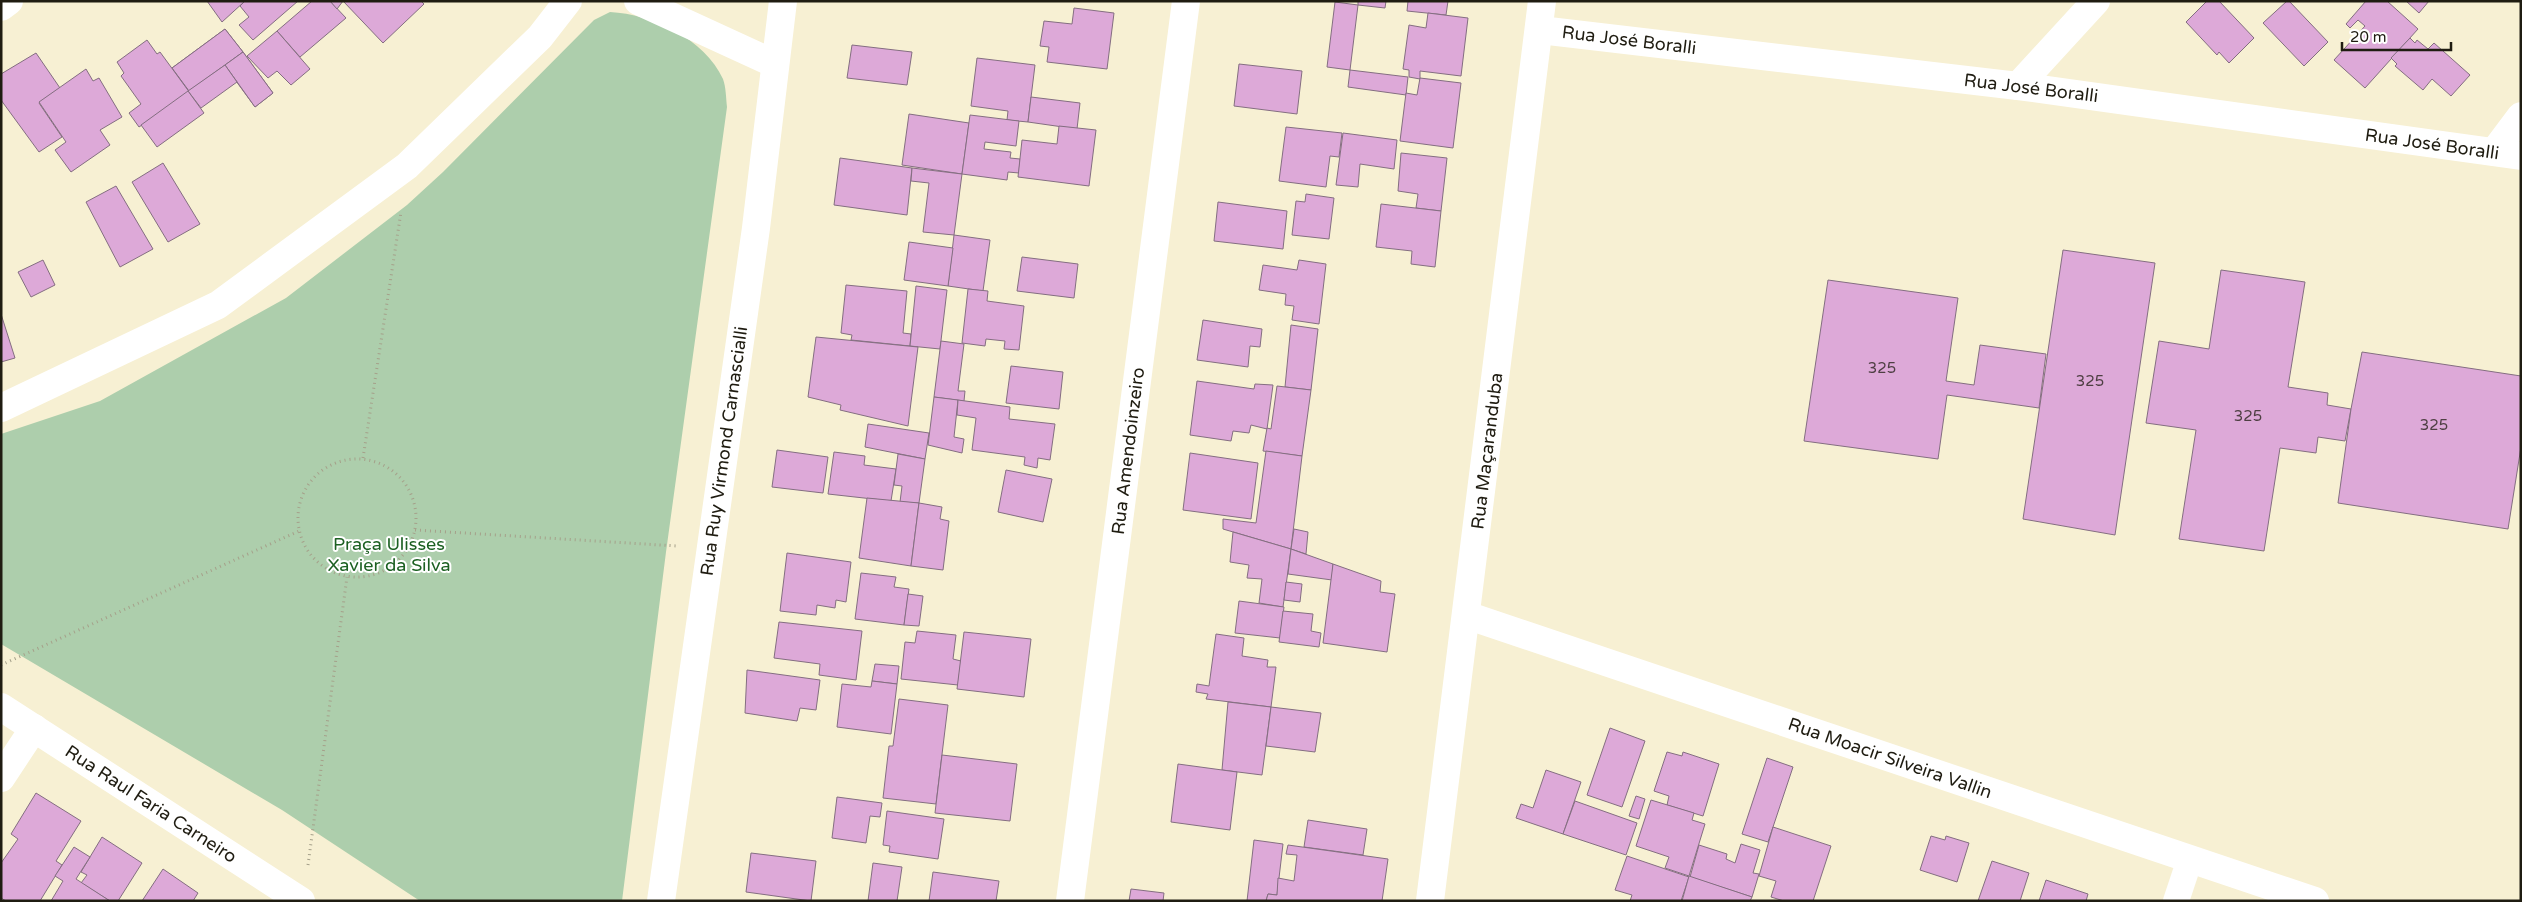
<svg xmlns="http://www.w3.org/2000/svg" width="2522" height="902" viewBox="0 0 2522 902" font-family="'Varela Round',sans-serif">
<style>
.green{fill:#adceac}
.building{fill:#dda9d8;stroke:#846e81}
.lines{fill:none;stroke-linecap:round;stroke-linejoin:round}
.path{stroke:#a5a08a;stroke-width:3;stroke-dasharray:1 4;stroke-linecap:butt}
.pedestrian{stroke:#fff;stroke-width:26}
.minor{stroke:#fff;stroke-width:28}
.tertiary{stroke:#fff;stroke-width:28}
.labels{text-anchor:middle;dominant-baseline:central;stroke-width:4;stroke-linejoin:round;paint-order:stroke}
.number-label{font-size:15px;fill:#4e3f43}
.street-label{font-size:18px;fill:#1f1c11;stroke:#fff}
.park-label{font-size:18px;fill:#1c6022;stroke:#fff}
</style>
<rect width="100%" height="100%" fill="#f7f0d3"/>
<!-- green -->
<path class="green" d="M 610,12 C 652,14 705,39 723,79 C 726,87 726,98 727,107 L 666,552 L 622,901 L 420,901 L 282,810 L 1,644 L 1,434 L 100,401 L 286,298 L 407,205 L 443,172 L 594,20 Z"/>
<!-- building -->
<g class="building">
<path d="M 207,1 L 245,1 L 222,22 Z"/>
<path d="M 245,1 L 298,1 L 253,40 L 239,25 L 249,17 L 240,6 Z"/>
<path d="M 312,1 L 330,1 L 346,18 L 300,57 L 277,31 Z"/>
<path d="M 330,1 L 421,1 L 424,4 L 383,43 L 343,1 L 337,9 Z"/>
<path d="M 1358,1 L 1386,1 L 1385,8 L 1358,5 Z"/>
<path d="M 1408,1 L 1448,1 L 1446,15 L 1407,11 Z"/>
<path d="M 2207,1 L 2219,1 L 2254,38 L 2229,63 L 2219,52 L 2217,55 L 2186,22 Z"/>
<path d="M 2287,1 L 2289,1 L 2328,42 L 2304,66 L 2263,23 Z"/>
<path d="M 2366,1 L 2387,1 L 2418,29 L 2365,88 L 2334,60 L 2365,26 L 2358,20 L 2350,28 L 2346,24 Z"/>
<path d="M 2406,1 L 2429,1 L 2419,13 Z"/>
<path d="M 1335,2 L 1358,5 L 1350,70 L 1327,67 Z"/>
<path d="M 1074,8 L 1114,13 L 1107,69 L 1047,62 L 1049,47 L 1040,46 L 1044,21 L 1072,24 Z"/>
<path d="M 1428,13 L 1468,18 L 1461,76 L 1420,71 L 1420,79 L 1409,77 L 1409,70 L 1403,69 L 1409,25 L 1426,28 Z"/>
<path d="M 225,29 L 243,52 L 188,91 L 172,68 Z"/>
<path d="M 225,29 L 243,52 L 189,91 L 172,68 Z"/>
<path d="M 277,31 L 310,69 L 291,85 L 277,71 L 268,78 L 247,56 Z"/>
<path d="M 2410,38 L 2415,43 L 2417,40 L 2428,49 L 2434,43 L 2470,75 L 2451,96 L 2432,79 L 2423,90 L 2395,66 L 2397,64 L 2391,58 Z"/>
<path d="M 147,40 L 157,54 L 160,52 L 190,93 L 139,127 L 129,113 L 141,104 L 121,76 L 124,73 L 117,62 Z"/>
<path d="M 852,45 L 912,52 L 907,85 L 847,78 Z"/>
<path d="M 243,52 L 273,93 L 255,107 L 225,66 Z"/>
<path d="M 243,52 L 273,93 L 255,107 L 225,65 Z"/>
<path d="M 36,53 L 60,88 L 39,103 L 62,137 L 39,152 L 1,100 L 1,74 Z"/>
<path d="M 977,58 L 1035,65 L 1028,122 L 1007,120 L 1008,111 L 971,106 Z"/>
<path d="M 1239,64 L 1302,71 L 1297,114 L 1234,106 Z"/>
<path d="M 225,65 L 237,82 L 201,108 L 188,91 Z"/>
<path d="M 86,69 L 93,81 L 99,78 L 122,117 L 100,130 L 110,145 L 71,172 L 55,150 L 66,142 L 39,102 Z"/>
<path d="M 1350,70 L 1408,77 L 1406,95 L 1348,87 Z"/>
<path d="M 1420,78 L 1461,83 L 1453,148 L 1400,141 L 1406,93 L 1417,95 Z"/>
<path d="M 188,91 L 204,113 L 157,147 L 141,125 Z"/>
<path d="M 1031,97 L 1080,103 L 1077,129 L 1028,122 Z"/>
<path d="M 909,114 L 969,123 L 962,174 L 902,165 Z"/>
<path d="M 970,115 L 1019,121 L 1016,146 L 985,142 L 984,149 L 1011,152 L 1010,158 L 1020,159 L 1019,173 L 1008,172 L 1007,180 L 962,174 Z"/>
<path d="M 1059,126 L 1096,130 L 1089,186 L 1018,177 L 1022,140 L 1057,144 Z"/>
<path d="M 1286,127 L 1342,133 L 1339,157 L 1330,156 L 1326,187 L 1279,181 Z"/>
<path d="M 1343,133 L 1397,140 L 1394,169 L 1360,164 L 1358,187 L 1336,185 Z"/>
<path d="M 1401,153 L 1447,158 L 1441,211 L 1416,208 L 1418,194 L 1398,191 Z"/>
<path d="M 840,158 L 912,168 L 907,215 L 834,205 Z"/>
<path d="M 163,163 L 200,224 L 168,242 L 132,182 Z"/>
<path d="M 912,168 L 962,174 L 954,235 L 923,232 L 929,183 L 911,181 Z"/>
<path d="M 116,186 L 153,249 L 120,267 L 86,202 Z"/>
<path d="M 1306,194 L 1334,198 L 1329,239 L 1292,235 L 1296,201 L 1305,202 Z"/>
<path d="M 1218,202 L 1287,211 L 1283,249 L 1214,241 Z"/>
<path d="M 1381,204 L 1441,211 L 1435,267 L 1411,264 L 1412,251 L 1376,247 Z"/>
<path d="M 954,235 L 990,240 L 983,291 L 948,286 Z"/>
<path d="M 909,242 L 953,248 L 948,286 L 904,280 Z"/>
<path d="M 2063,250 L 2155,263 L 2115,535 L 2023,519 Z"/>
<path d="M 1022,257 L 1078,264 L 1074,298 L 1017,291 Z"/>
<path d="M 43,260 L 55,285 L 31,297 L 18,272 Z"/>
<path d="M 1299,260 L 1326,264 L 1319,324 L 1292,320 L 1294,306 L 1285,305 L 1286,294 L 1259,290 L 1263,265 L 1297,270 Z"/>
<path d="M 2221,270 L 2305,282 L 2288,387 L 2328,393 L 2327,405 L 2351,409 L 2345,441 L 2318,437 L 2316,453 L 2280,448 L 2264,551 L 2179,539 L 2196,430 L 2146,423 L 2159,341 L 2209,349 Z"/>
<path d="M 1828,280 L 1958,298 L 1946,381 L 1974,385 L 1980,345 L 2046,354 L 2039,408 L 1947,395 L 1938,459 L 1804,441 Z"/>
<path d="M 846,285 L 907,291 L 903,333 L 911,334 L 910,346 L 851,340 L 852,335 L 841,333 Z"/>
<path d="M 916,286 L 947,290 L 940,349 L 910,346 Z"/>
<path d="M 968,289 L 988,291 L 987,301 L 1024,306 L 1019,350 L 1004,349 L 1005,341 L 986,339 L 985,346 L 962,343 Z"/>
<path d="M 1,314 L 15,358 L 1,362 Z"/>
<path d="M 1203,320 L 1262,329 L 1260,347 L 1250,346 L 1248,367 L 1197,360 Z"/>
<path d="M 1291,325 L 1318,329 L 1311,390 L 1285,387 Z"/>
<path d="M 816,337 L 918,347 L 908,426 L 840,410 L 841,405 L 808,397 Z"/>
<path d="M 941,341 L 964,344 L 958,391 L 965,391 L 964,401 L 934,397 Z"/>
<path d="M 2362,352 L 2521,376 L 2521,447 L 2508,529 L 2338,503 L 2351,409 Z"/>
<path d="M 1011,366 L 1063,372 L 1059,409 L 1006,403 Z"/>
<path d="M 1197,381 L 1254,389 L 1255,384 L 1273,385 L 1267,429 L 1251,425 L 1249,433 L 1233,431 L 1231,441 L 1190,435 Z"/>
<path d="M 1277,386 L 1311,390 L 1302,456 L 1263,451 L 1267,428 L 1271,429 Z"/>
<path d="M 934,397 L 958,400 L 954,437 L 964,439 L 962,453 L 928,445 Z"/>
<path d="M 958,400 L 1010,407 L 1009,419 L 1055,424 L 1050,460 L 1038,458 L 1037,468 L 1024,465 L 1025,457 L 972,450 L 976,418 L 957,415 Z"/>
<path d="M 868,424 L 929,433 L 925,459 L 865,447 Z"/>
<path d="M 777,450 L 828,457 L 823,493 L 772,487 Z"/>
<path d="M 1266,451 L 1302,456 L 1291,549 L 1223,529 L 1223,519 L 1256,523 Z"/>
<path d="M 834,452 L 865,456 L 864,465 L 896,469 L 891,501 L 828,494 Z"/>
<path d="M 1190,453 L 1258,463 L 1251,519 L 1183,510 Z"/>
<path d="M 898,454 L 925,459 L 919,503 L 900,502 L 902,486 L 894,485 Z"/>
<path d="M 1006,470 L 1052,479 L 1043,522 L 998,512 Z"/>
<path d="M 867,498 L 919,503 L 911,566 L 859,558 Z"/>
<path d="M 919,503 L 942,507 L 940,519 L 949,521 L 943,570 L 911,566 Z"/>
<path d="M 1294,529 L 1308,532 L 1306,554 L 1291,549 Z"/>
<path d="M 1233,532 L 1291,549 L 1283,607 L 1259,603 L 1262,579 L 1247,578 L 1249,565 L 1230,562 Z"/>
<path d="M 1291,549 L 1333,564 L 1332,580 L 1288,574 Z"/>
<path d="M 787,553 L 851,562 L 846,602 L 836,600 L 835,608 L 817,605 L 816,615 L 780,611 Z"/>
<path d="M 1333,564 L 1381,581 L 1380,592 L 1395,594 L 1387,652 L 1323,643 Z"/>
<path d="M 861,573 L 896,577 L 894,587 L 909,589 L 904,625 L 855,619 Z"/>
<path d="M 1286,582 L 1302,584 L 1300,602 L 1284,600 Z"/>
<path d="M 908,594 L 923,596 L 919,626 L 904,625 Z"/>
<path d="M 1239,601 L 1284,607 L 1280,638 L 1235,633 Z"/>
<path d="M 1283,611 L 1313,614 L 1311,631 L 1321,633 L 1319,647 L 1279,642 Z"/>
<path d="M 779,622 L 862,631 L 856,680 L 819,675 L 820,664 L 774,658 Z"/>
<path d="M 917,631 L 956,635 L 953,659 L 961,661 L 958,685 L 901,679 L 905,642 L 915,643 Z"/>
<path d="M 964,632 L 1031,639 L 1024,697 L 957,689 Z"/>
<path d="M 1216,634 L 1244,638 L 1242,656 L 1268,660 L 1267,667 L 1276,667 L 1271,707 L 1206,699 L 1208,694 L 1196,692 L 1197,684 L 1209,686 Z"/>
<path d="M 875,664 L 899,666 L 897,684 L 872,681 Z"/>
<path d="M 747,670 L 820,680 L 816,710 L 800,708 L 797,721 L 745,713 Z"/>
<path d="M 872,681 L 897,684 L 891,734 L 837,727 L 842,684 L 871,687 Z"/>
<path d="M 899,699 L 948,705 L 936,804 L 883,798 L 889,746 L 893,746 Z"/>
<path d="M 1228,702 L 1271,707 L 1262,775 L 1222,770 Z"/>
<path d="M 1271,707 L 1321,713 L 1315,752 L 1266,746 Z"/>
<path d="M 1610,728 L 1645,741 L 1622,807 L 1587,795 Z"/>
<path d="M 1667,752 L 1682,756 L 1683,752 L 1719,764 L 1703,816 L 1667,805 L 1669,796 L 1654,791 Z"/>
<path d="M 942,755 L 1017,764 L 1010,821 L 935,813 Z"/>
<path d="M 1767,758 L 1793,767 L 1768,842 L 1742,834 Z"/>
<path d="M 1178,764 L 1237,772 L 1230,830 L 1171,822 Z"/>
<path d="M 1546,770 L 1581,782 L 1563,834 L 1516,818 L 1521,804 L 1533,808 Z"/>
<path d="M 36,793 L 81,821 L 56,861 L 62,865 L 40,901 L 6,901 L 1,898 L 1,863 L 18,839 L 11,834 Z"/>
<path d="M 1636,796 L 1645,799 L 1639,819 L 1629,816 Z"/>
<path d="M 837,797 L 882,803 L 880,817 L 870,816 L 866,843 L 832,838 Z"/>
<path d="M 1651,800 L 1694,813 L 1692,820 L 1705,824 L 1689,876 L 1665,868 L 1669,857 L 1636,846 Z"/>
<path d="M 1575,801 L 1637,823 L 1626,855 L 1563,834 Z"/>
<path d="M 887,811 L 944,819 L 938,859 L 889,852 L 890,846 L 883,845 Z"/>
<path d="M 1308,820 L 1367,829 L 1363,855 L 1304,847 Z"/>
<path d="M 1773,827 L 1831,846 L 1813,901 L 1784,901 L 1771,897 L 1776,881 L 1759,876 Z"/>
<path d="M 1931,836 L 1945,840 L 1946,836 L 1969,843 L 1957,882 L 1920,870 Z"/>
<path d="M 102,837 L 142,863 L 118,901 L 110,901 L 81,883 L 87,875 L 81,872 Z"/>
<path d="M 1254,840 L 1283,844 L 1277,895 L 1268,894 L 1266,901 L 1247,901 Z"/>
<path d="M 1741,844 L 1760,850 L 1753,873 L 1759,874 L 1752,897 L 1690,877 L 1699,845 L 1727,854 L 1726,859 L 1735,863 Z"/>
<path d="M 1288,845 L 1388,859 L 1382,901 L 1266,901 L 1268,894 L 1277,895 L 1278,878 L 1294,881 L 1297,855 L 1286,854 Z"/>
<path d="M 74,847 L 90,857 L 76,879 L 110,901 L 51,901 L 63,881 L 55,876 Z"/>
<path d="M 751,853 L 816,861 L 811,901 L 746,892 Z"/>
<path d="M 1627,856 L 1689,877 L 1681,901 L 1630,901 L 1632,895 L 1615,890 Z"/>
<path d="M 1992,861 L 2029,873 L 2020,901 L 1978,901 Z"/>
<path d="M 873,863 L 902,867 L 897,901 L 868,901 Z"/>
<path d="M 163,869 L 198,893 L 193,901 L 142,901 Z"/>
<path d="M 933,872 L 999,881 L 996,901 L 929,901 Z"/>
<path d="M 1689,876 L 1752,897 L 1750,901 L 1682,901 Z"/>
<path d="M 2046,880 L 2088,894 L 2086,901 L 2039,901 Z"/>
<path d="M 1131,889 L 1164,893 L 1163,901 L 1129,901 Z"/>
</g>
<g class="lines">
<!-- path -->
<g class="path">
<path d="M 363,458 L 401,212"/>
<circle cx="357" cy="518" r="59"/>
<path d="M 415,530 L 677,546"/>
<path d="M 1,665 L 299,531"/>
<path d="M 308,865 L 347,577"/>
</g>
<!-- pedestrian -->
<path class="pedestrian" d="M 2176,901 L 2190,859"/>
<!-- minor -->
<g class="minor">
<path d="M 638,1 L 775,64"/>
<path d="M 1,7 L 9,1"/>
<path d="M 1540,30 L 2018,86 L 2521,156"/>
<path d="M 2018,86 L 2096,1"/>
<path d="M 2494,152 L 2521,116"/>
<path d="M 1,408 L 218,305 L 407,166 L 540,37 L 568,1"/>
<path d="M 1466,615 L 2315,901"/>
<path d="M 1,707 L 301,901"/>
<path d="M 1,778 L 34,728"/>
<path d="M 1070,901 L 1186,1"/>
<path d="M 1430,901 L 1542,1"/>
</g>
<!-- tertiary -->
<path class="tertiary" d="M 661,901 L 756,228 L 783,1"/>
</g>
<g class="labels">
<!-- number labels -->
<g class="number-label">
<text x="1882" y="368">325</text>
<text x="2090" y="381">325</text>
<text x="2248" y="416">325</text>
<text x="2434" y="425">325</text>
</g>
<!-- street labels -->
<g class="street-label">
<text transform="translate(1629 40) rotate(7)">Rua José Boralli</text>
<text transform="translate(2031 88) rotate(7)">Rua José Boralli</text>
<text transform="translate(2432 144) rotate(8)">Rua José Boralli</text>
<text transform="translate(724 451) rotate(-82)">Rua Ruy Virmond Carnascialli</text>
<text transform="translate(1128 451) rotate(-83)">Rua Amendoinzeiro</text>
<text transform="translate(1487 451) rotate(-83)">Rua Maçaranduba</text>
<text transform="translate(1890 758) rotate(19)">Rua Moacir Silveira Vallin</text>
<text transform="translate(151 804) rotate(33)">Rua Raul Faria Carneiro</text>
</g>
<!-- park labels -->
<g class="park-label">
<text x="389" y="544">Praça Ulisses<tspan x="389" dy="21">Xavier da Silva</tspan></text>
</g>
</g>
<!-- border -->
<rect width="2522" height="902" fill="none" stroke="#1f1c11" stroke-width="5"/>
<!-- scale -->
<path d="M2342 42v8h109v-8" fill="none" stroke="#1f1c11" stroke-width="2.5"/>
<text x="2350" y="42" font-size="15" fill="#1f1c11" stroke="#ffffff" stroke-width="4" paint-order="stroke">20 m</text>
</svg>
